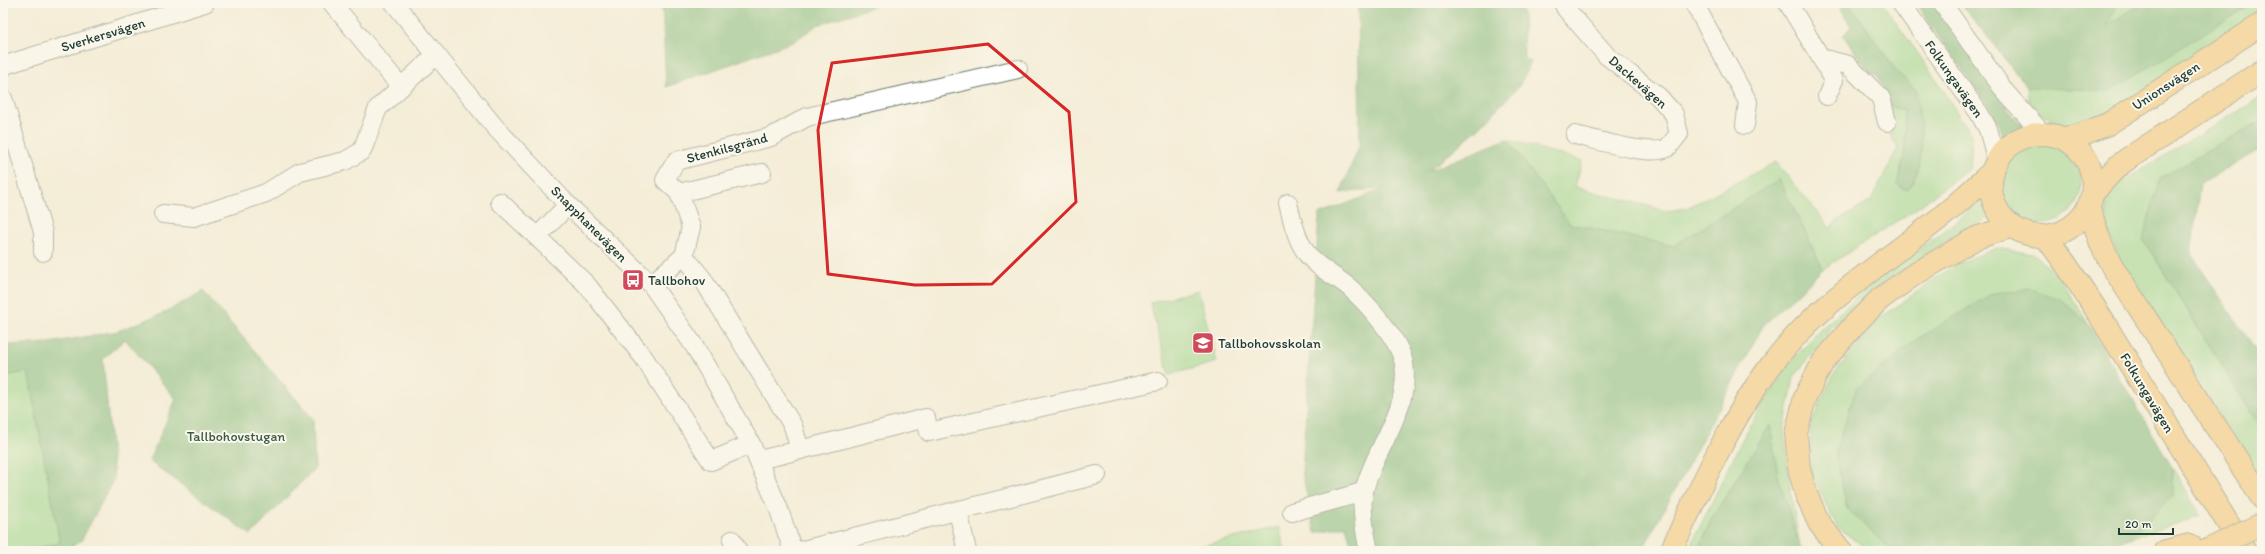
<svg xmlns="http://www.w3.org/2000/svg" width="2265" height="554" viewBox="0 0 2265 554" font-family="Itim,sans-serif">
<style>
.green{fill:#94d48a;stroke:#5a885f}
.forest{fill:#77b676;stroke:#4b7a55}
.lines{fill:none;stroke-linecap:round;stroke-linejoin:round}
.minor-casing{stroke:#6a7b6d;stroke-width:20}
.major-casing{stroke:#6a7b6d;stroke-width:24}
.highway-casing{stroke:#6a7b6d;stroke-width:24}
.minor{stroke:#fff;stroke-width:18}
.major{stroke:#f7c06b;stroke-width:22}
.highway{stroke:#f7c06b;stroke-width:22}
.highway-bridge-casing{stroke:#6a7b6d;stroke-width:24;stroke-linecap:butt}
.highway-bridge{stroke:#f7c06b;stroke-width:22}
.marked{fill:none;stroke:#d62828;stroke-width:3;stroke-linejoin:round}
.labels{text-anchor:middle;dominant-baseline:central;stroke-width:4;stroke-linejoin:round;paint-order:stroke}
.street-label{font-size:14px;fill:#1f3d34;stroke:#fbf7ec}
.poi-label{font-size:14px;fill:#1f3d34;stroke:#fbf7ec;text-anchor:start}
.park-label{font-size:14px;fill:#365b45;stroke:#fbf7ec}
</style>
<rect width="100%" height="100%" fill="#fbf7ec"/>
<filter id="ink" filterUnits="userSpaceOnUse"><feTurbulence type="fractalNoise" baseFrequency=".025" numOctaves="2"/><feDisplacementMap in="SourceGraphic" scale="8" xChannelSelector="R" yChannelSelector="G"/><feConvolveMatrix kernelMatrix="1 2 1 2 8 2 1 2 1" color-interpolation-filters="sRGB"/></filter>
<filter id="wash" filterUnits="userSpaceOnUse"><feTurbulence type="fractalNoise" baseFrequency=".012" numOctaves="4" result="noise"/><feDisplacementMap in="SourceGraphic" scale="16" xChannelSelector="R" yChannelSelector="G"/><feGaussianBlur stdDeviation="0.9" result="paint"/><feColorMatrix in="noise" values="0 0 0 0 0 0 0 0 0 0 0 0 0 0 0 0 0 1.4 0 .05"/><feComposite in="paint" operator="in"/></filter>
<g filter="url(#wash)">
<rect width="100%" height="100%" fill="#f4edd7"/>
<!-- green -->
<g class="green">
<path d="M 1849,3 L 1882,3 L 1936,79 L 1972,136 L 1970,168 L 1917,208 L 1823,269 L 1779,180 L 1674,246 L 1570,224 L 1507,139 L 1582,161 L 1575,187 L 1667,211 L 1687,208 L 1776,162 L 1831,229 L 1836,222 L 1871,201 L 1898,148 L 1886,128 L 1891,107 L 1904,110 C 1907,136 1904,159 1897,184 L 1906,190 L 1914,181 L 1916,90 L 1896,71 Z"/>
<path d="M 1961,3 L 2262,3 L 2262,13 L 2098,120 L 2075,127 L 2057,124 L 2037,111 L 2029,103 L 2027,87 Z"/>
<path d="M 2262,97 L 2262,120 L 2238,134 L 2143,239 L 2262,430 L 2262,481 L 2119,259 L 2106,222 L 2106,200 L 2121,182 Z"/>
<circle cx="2041" cy="184" r="40"/>
<path d="M 1980,200 L 1989,218 L 1937,247 L 1883,283 L 1833,326 L 1794,377 L 1784,430 L 1790,488 L 1800,547 L 1778,476 L 1770,426 L 1711,520 L 1698,551 L 1688,551 L 1745,434 L 1787,366 L 1821,329 L 1885,273 L 1946,230 Z"/>
<path d="M 1997,248 L 2033,254 L 2061,279 L 2089,325 L 2062,300 L 1835,453 L 1847,509 L 1893,551 L 1870,551 L 1838,528 L 1811,474 L 1811,424 L 1833,375 L 1879,319 L 1954,265 Z"/>
<path d="M 1198,290 L 1217,362 L 1169,375 L 1150,303 Z"/>
<path d="M 28,371 L 60,544 L 19,551 L 3,551 L 3,376 Z"/>
<path d="M 2172,467 L 2200,516 L 2130,538 L 2172,497 Z"/>
<path d="M 1279,527 L 1285,551 L 1181,551 Z"/>
</g>
<!-- forest -->
<g class="forest">
<path d="M 662,3 L 885,3 L 817,25 L 793,42 L 666,87 Z"/>
<path d="M 1358,3 L 1518,3 L 1523,12 L 1524,59 L 1531,62 L 1519,86 L 1478,129 L 1428,171 L 1507,139 L 1570,224 L 1674,246 L 1779,179 L 1823,269 L 1763,326 L 1642,551 L 1353,551 L 1346,526 L 1315,533 L 1302,472 L 1319,215 L 1385,188 L 1340,193 L 1360,144 Z"/>
<path d="M 1838,3 L 1849,3 L 1896,71 L 1916,90 C 1920,123 1930,162 1907,190 L 1897,184 L 1905,155 L 1904,110 L 1891,107 L 1878,75 L 1868,71 L 1843,35 L 1851,27 Z"/>
<path d="M 1915,3 L 1932,3 L 2011,113 L 2024,126 L 2003,140 L 1998,122 L 1988,106 Z"/>
<path d="M 1961,3 L 2119,3 L 2107,25 L 2143,3 L 2253,3 L 2110,91 L 2027,87 Z"/>
<path d="M 2262,120 L 2262,149 L 2200,184 L 2191,254 L 2262,360 L 2262,430 L 2143,239 L 2160,178 Z"/>
<path d="M 2031,289 L 2062,300 L 2089,325 L 2172,467 L 2172,497 L 2130,538 L 2090,551 L 1891,550 L 1847,509 L 1835,453 L 1856,389 L 1917,339 L 1993,293 Z"/>
<path d="M 203,291 L 313,419 L 315,468 L 251,535 L 149,461 L 176,399 L 125,339 L 103,359 L 114,479 L 81,541 L 64,551 L 19,551 L 60,543 L 28,372 L 3,376 L 3,345 L 49,343 L 118,331 L 164,313 Z"/>
<path d="M 1770,425 L 1778,476 L 1800,547 L 1808,551 L 1698,551 L 1711,520 Z"/>
</g>
</g>
<g filter="url(#ink)">
<g class="lines">
<!-- minor casing -->
<g class="minor-casing">
<g id="minor">
<path d="M 332,3 L 401,87"/>
<path d="M 394,3 L 494,126 L 568,205 L 651,284 L 695,347 L 751,444 L 778,507 L 793,551"/>
<path d="M 1563,3 L 1566,9 L 1607,56 L 1658,96 L 1674,114 L 1679,134 C 1675,138 1671,145 1667,148 C 1650,157 1594,139 1575,135"/>
<path d="M 1694,3 L 1748,102 L 1745,125"/>
<path d="M 1788,3 L 1821,58 L 1848,65 L 1881,98 L 1887,122"/>
<path d="M 1901,3 L 1979,113 L 1988,129 L 1997,161"/>
<path d="M 1942,3 L 2006,93 L 2043,134"/>
<path d="M 1821,58 L 1834,80 L 1827,96"/>
<path d="M 3,68 L 5,65 L 205,3"/>
<path d="M 3,98 L 43,232 L 43,252"/>
<path d="M 679,193 L 762,173"/>
<path d="M 500,202 L 537,237 L 568,205"/>
<path d="M 1288,203 C 1292,220 1296,237 1305,251 C 1315,267 1336,276 1350,288 C 1368,304 1400,340 1404,364 C 1411,409 1374,449 1364,491 C 1360,508 1365,533 1369,551"/>
<path d="M 163,214 L 194,217 L 266,193 L 300,172 L 345,161 L 362,151 L 378,108 L 436,55"/>
<path d="M 537,237 L 587,285 L 644,358 L 711,461 L 751,444"/>
<path d="M 684,256 L 702,278 L 793,426 L 800,450 L 926,418 L 929,432 L 1158,381"/>
<path d="M 651,284 L 684,256 L 691,227 L 679,193 L 665,180 L 676,161 L 771,137 L 807,117 L 1018,69"/>
<path d="M 759,460 L 800,450"/>
<path d="M 958,511 L 967,551"/>
<path d="M 1292,512 L 1363,492"/>
<path d="M 732,540 L 738,551"/>
<path d="M 799,551 L 1097,475"/>
</g>
</g>
<!-- major casing -->
<g class="major-casing">
<g id="major">
<circle cx="2042" cy="185" r="51"/>
<path d="M 2065,138 L 2080,135 L 2108,124 L 2262,24"/>
<path d="M 2093,192 L 2118,166 L 2129,158 L 2262,71"/>
<path d="M 2089,208 L 2101,244 L 2112,266 L 2262,498"/>
<path d="M 2045,236 L 2065,263 L 2095,308 L 2245,551"/>
</g>
</g>
<!-- highway casing -->
<g class="highway-casing">
<g id="highway">
<path d="M 1671,551 C 1700,489 1728,423 1769,368 C 1815,305 1881,265 1941,217 C 1959,203 1976,186 1993,171"/>
<path d="M 1841,551 L 1819,523 L 1806,494 L 1799,468 L 1796,434 L 1805,397 L 1823,362 L 1853,326 L 1880,299 L 1912,276 L 1976,238 L 2012,226"/>
<path d="M 2166,551 L 2190,545"/>
</g>
</g>
<!-- minor -->
<use href="#minor" class="minor"/>
<!-- major -->
<use href="#major" class="major"/>
<!-- highway -->
<use href="#highway" class="highway"/>
<!-- highway-bridge casing -->
<g class="highway-bridge-casing">
<path id="highway-bridge" d="M 2206,551 L 2262,524"/>
</g>
<!-- highway-bridge -->
<use href="#highway-bridge" class="highway-bridge"/>
</g>
</g>
<!-- marked area -->
<path d="M0 0H2265V554H0ZM 988,44 L 1069,112 L 1076,202 L 992,284 L 915,285 L 828,274 L 818,130 L 832,63 Z" fill="#f4edd7" fill-opacity=".55" fill-rule="evenodd"/>
<path class="marked" d="M 988,44 L 1069,112 L 1076,202 L 992,284 L 915,285 L 828,274 L 818,130 L 832,63 Z"/>
<!-- icons -->
<defs>
<g id="bus-square" transform="scale(1.15)"><rect x="-9" y="-9" width="18" height="18" rx="4" fill="#d1495b" stroke="#fbf7ec"/><path d="M-5-6H5V4H4V6H2V4H-2V6H-4V4H-5ZM-3.5-4V0h7V-4ZM-3.5 1.2v1.5H-2V1.2ZM2 1.2v1.5H3.5V1.2Z" fill="#fff"/></g>
<g id="school-square" transform="scale(1.15)"><rect x="-9" y="-9" width="18" height="18" rx="4" fill="#d1495b" stroke="#fbf7ec"/><path d="M0-5L7-2L0 1L-7-2ZM-4 1L0 2.5L4 1V4Q0 6-4 4Z" fill="#fff"/></g>
</defs>
<g fill-rule="evenodd">
<use href="#bus-square" x="633" y="280"/>
<use href="#school-square" x="1203" y="343"/>
</g>
<g class="labels">
<!-- street labels -->
<g class="street-label">
<text transform="translate(103 35) rotate(-17)">Sverkersvägen</text>
<text transform="translate(1954 79) rotate(55)">Folkungavägen</text>
<text transform="translate(1638 82) rotate(41)">Dackevägen</text>
<text transform="translate(2166 86) rotate(-33)">Unionsvägen</text>
<text transform="translate(727 148) rotate(-15)">Stenkilsgränd</text>
<text transform="translate(589 224) rotate(45)">Snapphanevägen</text>
<text transform="translate(2147 393) rotate(59)">Folkungavägen</text>
</g>
<!-- poi labels -->
<g class="poi-label">
<text x="648" y="280">Tallbohov</text>
<text x="1218" y="343">Tallbohovsskolan</text>
</g>
<!-- park labels -->
<g class="park-label">
<text x="236" y="436">Tallbohovstugan</text>
</g>
</g>
<!-- margin -->
<rect width="2265" height="554" fill="none" stroke="#fbf7ec" stroke-width="16"/>
<!-- scale -->
<path d="M2119 528v6h54v-6" fill="none" stroke="#1f3d34" stroke-width="2"/>
<text x="2125" y="528" font-size="12" fill="#1f3d34" stroke="#fbf7ec" stroke-width="3" paint-order="stroke">20 m</text>
</svg>
